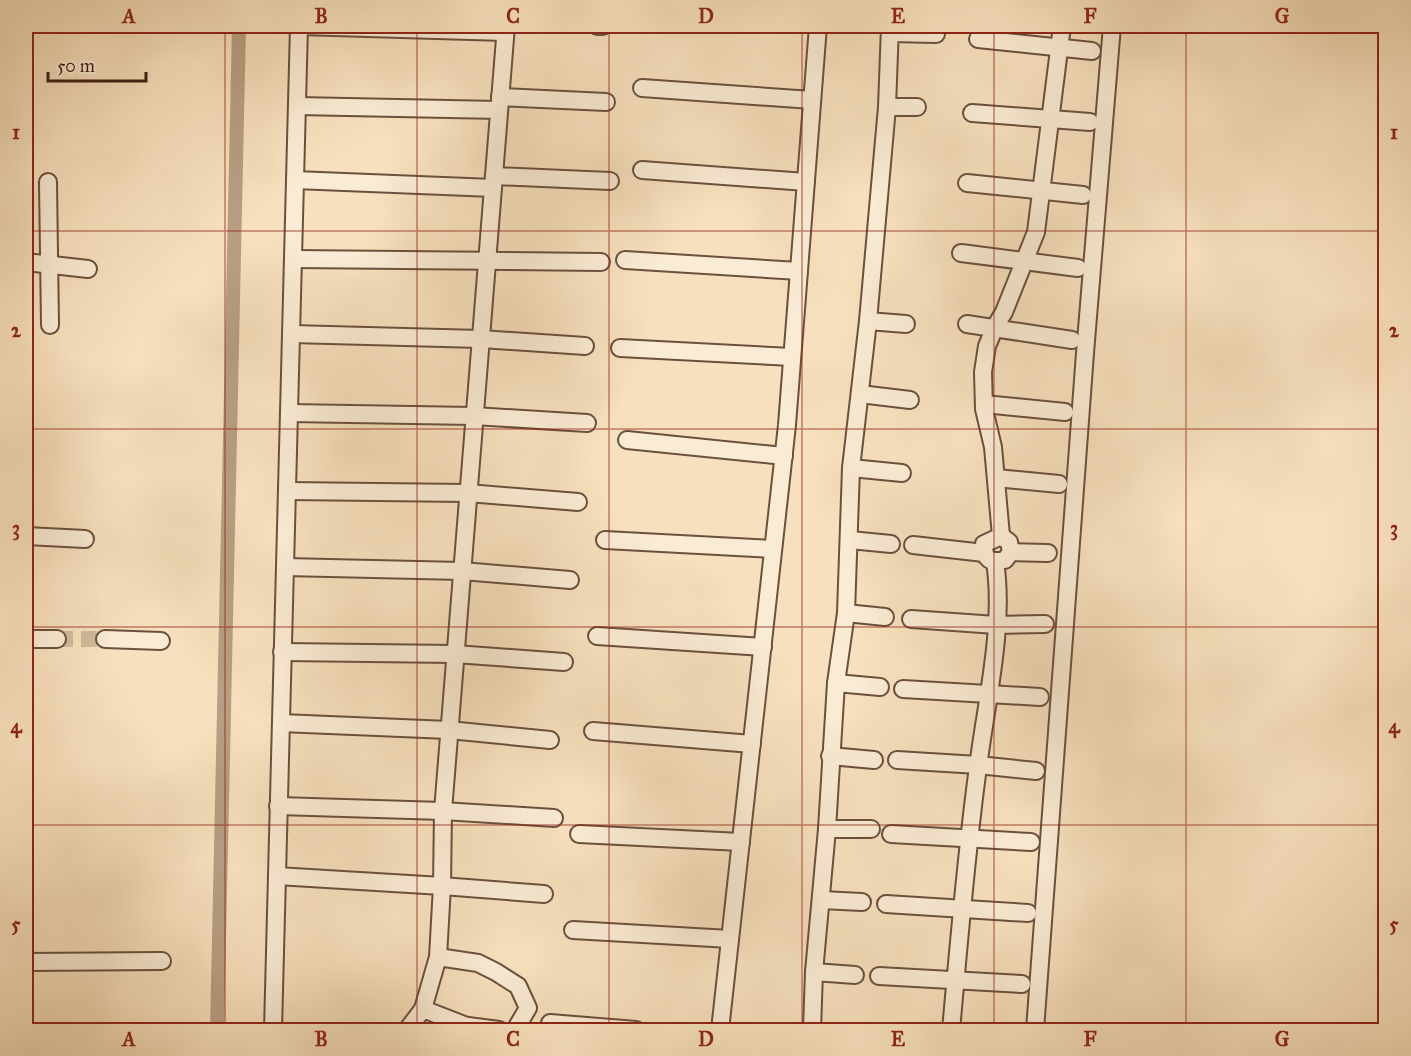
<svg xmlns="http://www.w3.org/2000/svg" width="1411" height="1056" viewBox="0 0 1411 1056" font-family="'IM FELL Great Primer',serif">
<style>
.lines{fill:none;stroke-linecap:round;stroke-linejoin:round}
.canal{stroke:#b79f83;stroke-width:14}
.minor-tunnel{stroke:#d2ba9b;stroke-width:16;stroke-dasharray:16 8;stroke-linecap:butt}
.minor-casing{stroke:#6b503e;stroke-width:20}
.minor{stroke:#faebd4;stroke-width:16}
.grid{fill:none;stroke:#8f2418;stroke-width:1.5;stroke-opacity:0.55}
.neatline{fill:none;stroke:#8f2418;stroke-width:2}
.grid-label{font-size:20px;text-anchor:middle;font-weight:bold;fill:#8f2418}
</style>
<rect width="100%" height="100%" fill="#f7e0bd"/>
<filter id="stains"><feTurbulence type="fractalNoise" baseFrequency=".00333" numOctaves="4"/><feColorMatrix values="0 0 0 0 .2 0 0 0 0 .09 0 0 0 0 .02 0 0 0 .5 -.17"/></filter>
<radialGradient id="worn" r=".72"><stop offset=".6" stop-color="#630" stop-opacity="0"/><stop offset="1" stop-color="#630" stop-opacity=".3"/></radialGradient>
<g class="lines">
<!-- canal -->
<path class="canal" d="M 217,1030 L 239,26"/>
<!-- minor-tunnel -->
<path class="minor-tunnel" d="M 57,639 L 105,639"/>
<!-- minor casing -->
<g class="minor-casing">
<g id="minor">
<path d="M 299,26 L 505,32"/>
<path d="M 597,26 L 603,26"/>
<path d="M 890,33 L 936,34"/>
<path d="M 978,39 L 1092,51"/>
<path d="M 642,88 L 812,100"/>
<path d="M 500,97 L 606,102"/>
<path d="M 297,106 L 499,110"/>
<path d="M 887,107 L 917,107"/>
<path d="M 972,113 L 1090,122"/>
<path d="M 642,170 L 806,182"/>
<path d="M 494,176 L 610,181"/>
<path d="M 295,180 L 493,188"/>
<path d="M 48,182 L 50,325"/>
<path d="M 967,183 L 1083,195"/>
<path d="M 961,253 L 1078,268"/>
<path d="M 293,259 L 601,262"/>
<path d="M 625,260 L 799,271"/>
<path d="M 26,262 L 88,269"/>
<path d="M 868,321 L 906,324"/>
<path d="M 967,324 L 1072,340"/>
<path d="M 291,334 L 481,339 L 585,346"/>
<path d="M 620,348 L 792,357"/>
<path d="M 860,394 L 910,400"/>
<path d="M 984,404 L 1065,412"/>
<path d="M 289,413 L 474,416 L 587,423"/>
<path d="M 627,440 L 784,456"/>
<path d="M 851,468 L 902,473"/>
<path d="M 996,478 L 1059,484"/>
<path d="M 287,491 L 468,493 L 578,502"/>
<path d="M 26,536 L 85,539"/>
<path d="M 1001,536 L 993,447 L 984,409 L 983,372 L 987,346 L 995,327 L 1004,312 L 1036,232 L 1062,26"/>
<path d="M 1001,536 L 1009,542 L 1011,552 L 1005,560 C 990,563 984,560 984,544 Z"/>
<path d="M 605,540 L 773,549"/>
<path d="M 850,540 L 891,544"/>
<path d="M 913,545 L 984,553"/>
<path d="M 1011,552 L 1048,553"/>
<path d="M 285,567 L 462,571 L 570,580"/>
<path d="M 846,613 L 885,617"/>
<path d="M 911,619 L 996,625 L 1045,624"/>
<path d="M 597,636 L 763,647"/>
<path d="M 26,639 L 57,639"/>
<path d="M 105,639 L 161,641"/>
<path d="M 282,652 L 455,654 L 564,662"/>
<path d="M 836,683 L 880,687"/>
<path d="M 903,689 L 1040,697"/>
<path d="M 281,723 L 449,730 L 550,740"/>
<path d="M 593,731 L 752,744"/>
<path d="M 830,756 L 874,760"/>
<path d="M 897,760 L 978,765 L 1036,771"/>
<path d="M 278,806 L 443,811 L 554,818"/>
<path d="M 827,829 L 871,829"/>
<path d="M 579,834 L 741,842"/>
<path d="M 891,834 L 1031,842"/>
<path d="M 277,876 L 442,886 L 544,894"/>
<path d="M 821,900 L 862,902"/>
<path d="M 886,904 L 1028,913"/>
<path d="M 573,930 L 730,939"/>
<path d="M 438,957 L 478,963 L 496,972 L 518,986 L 528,1008 L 515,1030"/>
<path d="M 26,962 L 162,961"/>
<path d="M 814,972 L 855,975"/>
<path d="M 879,976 L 1022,984"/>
<path d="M 423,1009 L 477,1030"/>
<path d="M 550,1023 L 636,1030"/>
<path d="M 468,1026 L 499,1030"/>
<path d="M 273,1030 L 299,26"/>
<path d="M 407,1030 L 423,1009 L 438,957 L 442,886 L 443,811 L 506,26"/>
<path d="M 720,1030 L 787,425 L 818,26"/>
<path d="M 812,1030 L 814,972 L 827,829 L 836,683 L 846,613 L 851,468 L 868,321 L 887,107 L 890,26"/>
<path d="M 951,1030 C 959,943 966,854 978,767 C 986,703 1005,625 995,562"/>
<path d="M 1035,1030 L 1085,353 L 1112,26"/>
</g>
</g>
<!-- minor -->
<use href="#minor" class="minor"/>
</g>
<!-- grid -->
<path class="grid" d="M 225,26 L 225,1030M 417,26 L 417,1030M 609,26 L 609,1030M 802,26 L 802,1030M 994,26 L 994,1030M 1186,26 L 1186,1030M 26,231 L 1386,231M 26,429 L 1386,429M 26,627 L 1386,627M 26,825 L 1386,825"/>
<!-- margin -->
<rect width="1411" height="1056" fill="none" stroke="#f7e0bd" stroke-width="66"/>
<!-- scale -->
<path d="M48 72v9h98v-9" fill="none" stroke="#3c2013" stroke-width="3"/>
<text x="57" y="72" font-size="18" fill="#3c2013" stroke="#faebd4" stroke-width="4.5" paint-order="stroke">50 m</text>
<rect x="33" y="33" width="1345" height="990" class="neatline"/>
<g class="grid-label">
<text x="129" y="23">A</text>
<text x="321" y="23">B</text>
<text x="513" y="23">C</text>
<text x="706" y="23">D</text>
<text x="898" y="23">E</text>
<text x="1090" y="23">F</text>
<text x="1282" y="23">G</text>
<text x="16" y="139">1</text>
<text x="1394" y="139">1</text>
<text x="16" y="337">2</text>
<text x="1394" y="337">2</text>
<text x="16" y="535">3</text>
<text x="1394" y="535">3</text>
<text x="16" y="733">4</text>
<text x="1394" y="733">4</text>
<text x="16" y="931">5</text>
<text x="1394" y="931">5</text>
<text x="129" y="1046">A</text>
<text x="321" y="1046">B</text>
<text x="513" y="1046">C</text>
<text x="706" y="1046">D</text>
<text x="898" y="1046">E</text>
<text x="1090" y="1046">F</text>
<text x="1282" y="1046">G</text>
</g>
<rect width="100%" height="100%" filter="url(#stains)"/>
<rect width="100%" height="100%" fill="url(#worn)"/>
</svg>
